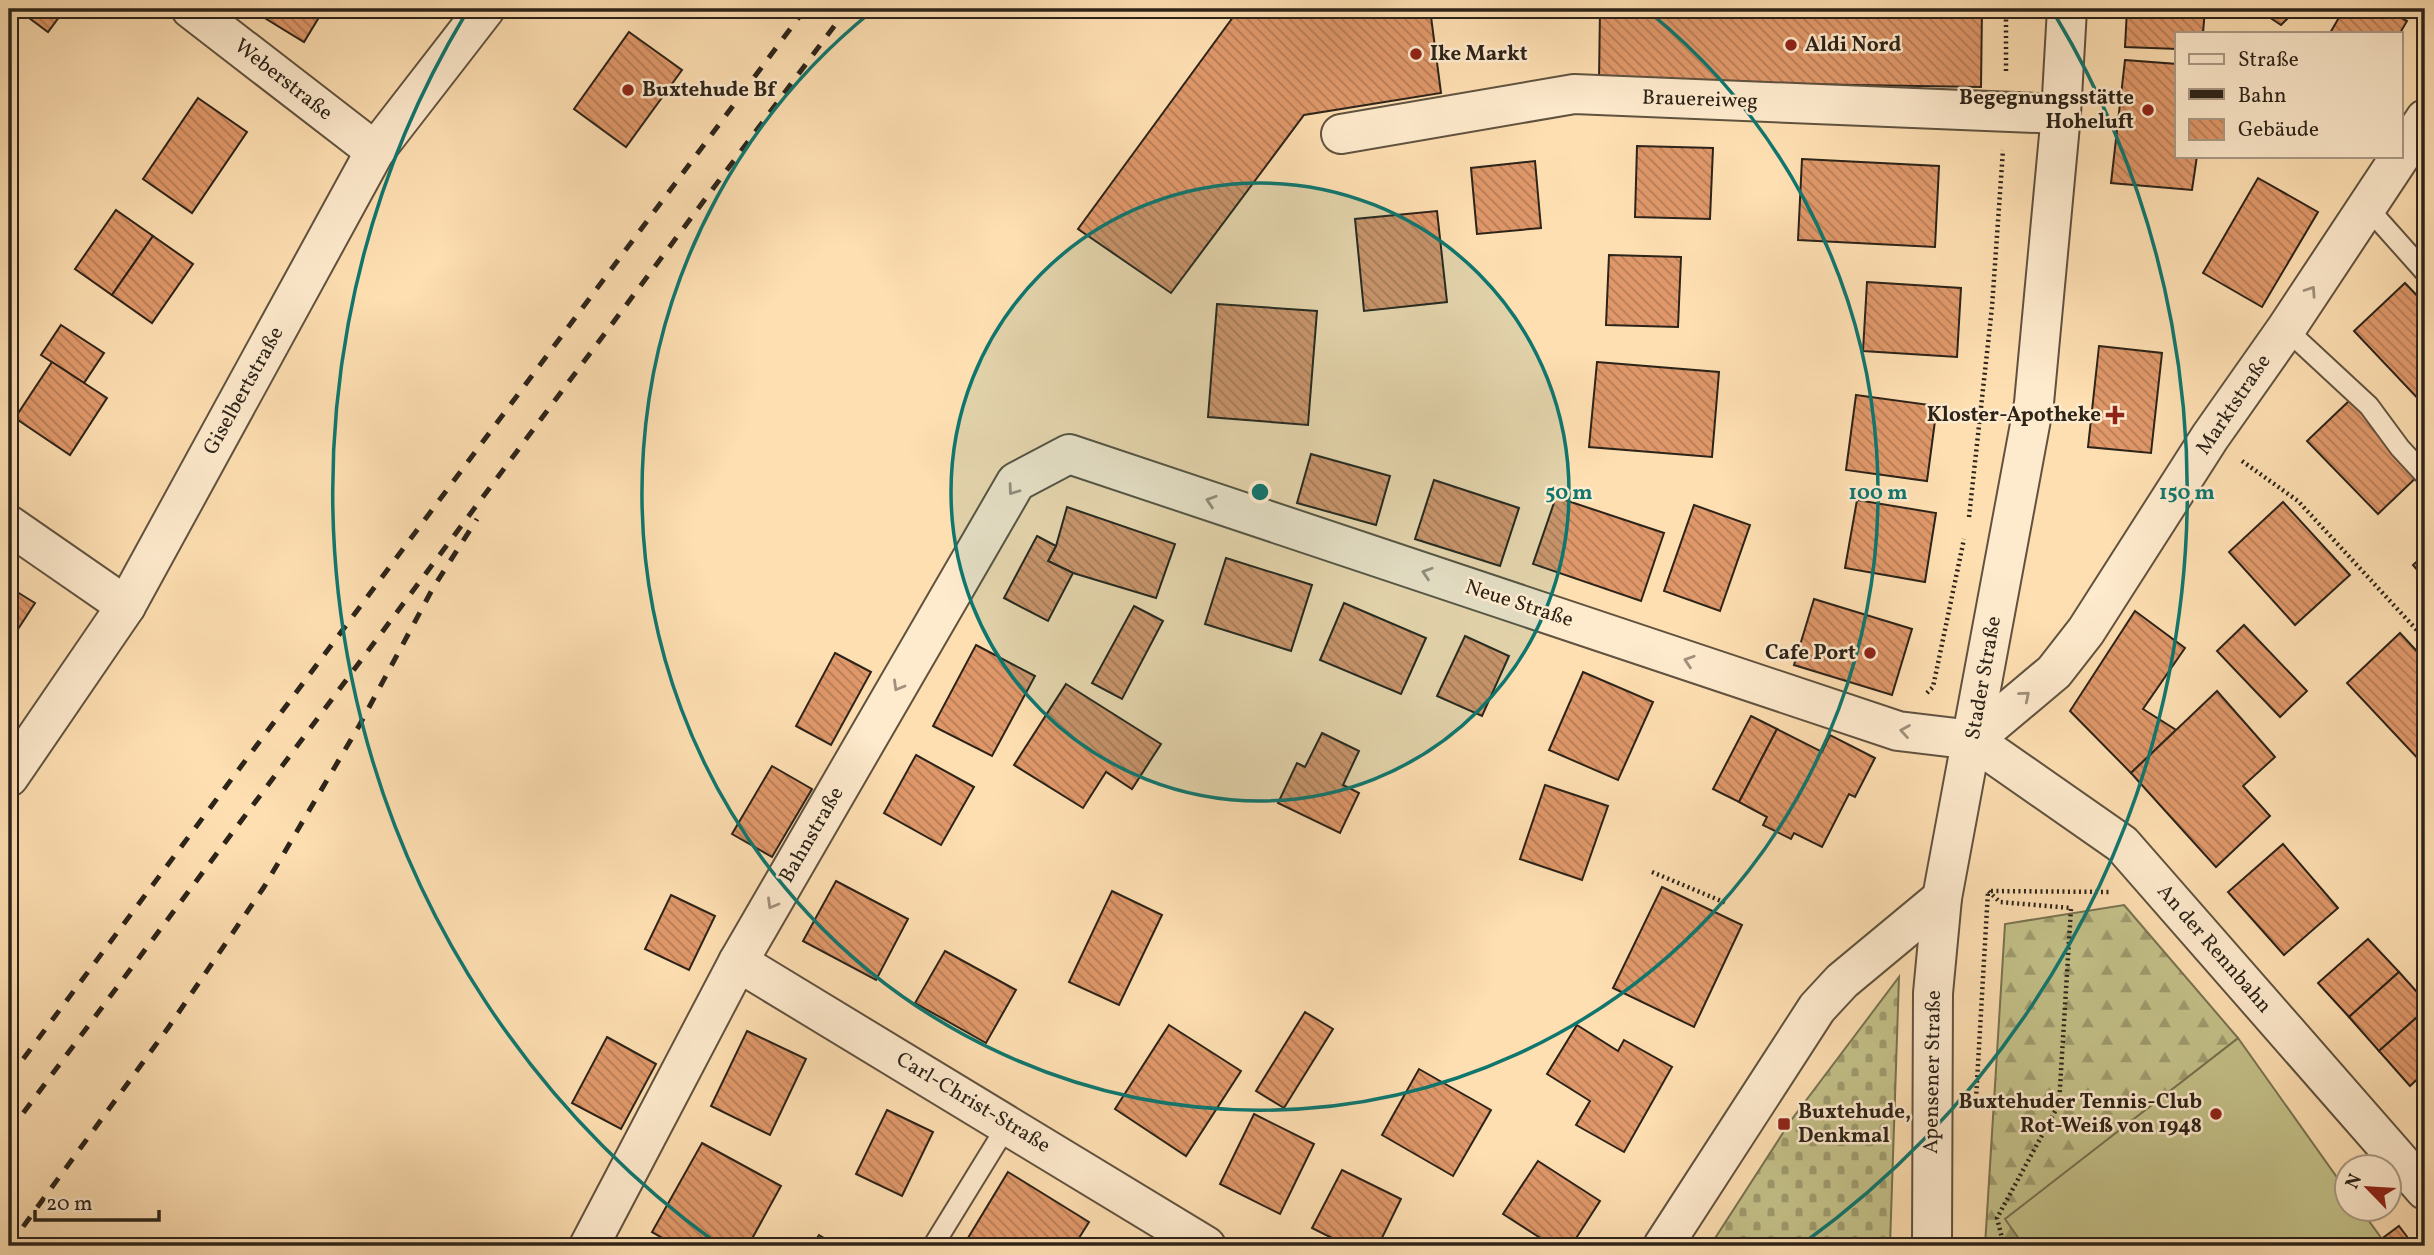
<svg xmlns="http://www.w3.org/2000/svg" width="2434" height="1255" viewBox="0 0 2434 1255" font-family="Vollkorn,serif">
<style>
.grass{fill:#c4c189;stroke:#787251;stroke-width:2}
.forest{fill:url(#forest-firs);stroke:#787251;stroke-width:2}
.cemetery{fill:url(#cemetery-stones);stroke:#787251;stroke-width:2}
.building{fill:url(#building-back-hatch);stroke:#2c2319;stroke-width:2}
.lines{fill:none;stroke-linecap:round;stroke-linejoin:round}
.service-casing{stroke:#60523f;stroke-width:23}
.minor-casing{stroke:#60523f;stroke-width:42}
.tertiary-casing{stroke:#60523f;stroke-width:42}
.path{stroke:#2c2319;stroke-width:4.5;stroke-dasharray:2 3.5;stroke-linecap:butt}
.service{stroke:#feeacd;stroke-width:19}
.minor{stroke:#feeacd;stroke-width:38}
.tertiary{stroke:#feeacd;stroke-width:38}
.rail{stroke:#2c2319;stroke-width:5;stroke-dasharray:12 12;stroke-linecap:butt}
.oneway{stroke:#a0907c}
.ring{fill:none;stroke:#0f766e;stroke-width:3.5}
.poi-dot{fill:#8f2418;stroke:#feeacd;stroke-width:2.5}
.labels{text-anchor:middle;dominant-baseline:central;stroke-width:5;stroke-linejoin:round;paint-order:stroke}
.poi-label{font-size:21px;font-weight:bold;fill:#2c2319;stroke:#feeacd;text-anchor:start}
.street-label{font-size:21px;fill:#2c2319;stroke:#feeacd}
.centre{fill:#0f766e;stroke:#feeacd;stroke-width:3.5}
.ring-label{font-size:21px;text-anchor:middle;font-weight:bold;fill:#0f766e;stroke:#feeacd;stroke-width:5;stroke-linejoin:round;paint-order:stroke}
</style>
<defs>
<pattern id="forest-firs" width="22" height="20" patternUnits="userSpaceOnUse" patternTransform="scale(1.75)"><rect width="22" height="20" fill="#c4c189"/><path d="M5 1l3.5 6h-7zM16 11l3.5 6h-7z" fill="#9f9c6f"/></pattern>
<pattern id="cemetery-stones" width="16" height="16" patternUnits="userSpaceOnUse" patternTransform="scale(1.75)"><rect width="16" height="16" fill="#c4c189"/><path d="M2 7V4a2 2 0 0 1 4 0v3zM10 15v-3a2 2 0 0 1 4 0v3z" fill="#9f9c6f"/></pattern>
<pattern id="building-back-hatch" width="6" height="6" patternUnits="userSpaceOnUse" patternTransform="scale(1.75)"><rect width="6" height="6" fill="#e0986a"/><path d="M-1 5l2 2M0 0l6 6M5-1l2 2" fill="none" stroke="#b67c56"/></pattern>
</defs>
<rect width="100%" height="100%" fill="#fedfb2"/>
<filter id="stains"><feTurbulence type="fractalNoise" baseFrequency=".00286" numOctaves="4"/><feColorMatrix values="0 0 0 0 .2 0 0 0 0 .09 0 0 0 0 .02 0 0 0 .5 -.17"/></filter>
<radialGradient id="worn" r=".72"><stop offset=".6" stop-color="#630" stop-opacity="0"/><stop offset="1" stop-color="#630" stop-opacity=".3"/></radialGradient>
<!-- grass -->
<path class="grass" d="M 2238,1038 L 2346,1190 L 2346,1210 L 2361,1210 L 2387,1246 L 2024,1246 L 2004,1219 Z"/>
<!-- forest -->
<path class="forest" d="M 2124,905 L 2238,1038 L 2005,1219 L 2024,1246 L 1985,1246 L 2005,924 Z"/>
<!-- cemetery -->
<path class="cemetery" d="M 1899,977 L 1890,1246 L 1710,1246 L 1792,1119 Z"/>
<!-- building -->
<g class="building">
<path d="M 17,9 L 65,9 L 48,32 Z"/>
<path d="M 268,9 L 324,9 L 304,42 L 263,17 Z"/>
<path d="M 1239,9 L 1430,9 L 1441,93 L 1304,115 L 1171,293 L 1078,229 Z"/>
<path d="M 1600,9 L 1982,9 L 1981,87 L 1599,81 Z"/>
<path d="M 2127,9 L 2205,9 L 2203,33 L 2177,33 L 2177,49 L 2125,47 Z"/>
<path d="M 2257,9 L 2297,9 L 2281,25 Z"/>
<path d="M 2344,9 L 2385,9 L 2407,21 L 2400,33 L 2330,33 Z"/>
<path d="M 629,32 L 682,70 L 626,147 L 574,109 Z"/>
<path d="M 2125,60 L 2177,64 L 2177,156 L 2197,156 L 2192,190 L 2111,183 Z"/>
<path d="M 198,98 L 247,132 L 192,213 L 143,179 Z"/>
<path d="M 1637,146 L 1713,148 L 1710,219 L 1635,217 Z"/>
<path d="M 1802,159 L 1939,166 L 1935,247 L 1798,240 Z"/>
<path d="M 1535,161 L 1541,228 L 1477,234 L 1471,168 Z"/>
<path d="M 2258,178 L 2318,212 L 2262,307 L 2203,273 Z"/>
<path d="M 116,210 L 153,236 L 112,295 L 75,269 Z"/>
<path d="M 1437,211 L 1447,302 L 1364,311 L 1355,219 Z"/>
<path d="M 153,236 L 193,264 L 152,323 L 112,295 Z"/>
<path d="M 1609,255 L 1681,257 L 1678,327 L 1606,325 Z"/>
<path d="M 1867,282 L 1961,288 L 1957,357 L 1863,351 Z"/>
<path d="M 2405,283 L 2425,304 L 2424,405 L 2354,331 Z"/>
<path d="M 1217,304 L 1317,311 L 1308,425 L 1208,417 Z"/>
<path d="M 61,325 L 104,353 L 84,383 L 41,355 Z"/>
<path d="M 2099,346 L 2162,353 L 2151,453 L 2088,447 Z"/>
<path d="M 52,362 L 107,398 L 70,455 L 15,418 Z"/>
<path d="M 1597,362 L 1719,372 L 1712,457 L 1589,447 Z"/>
<path d="M 1856,395 L 1937,406 L 1927,481 L 1846,470 Z"/>
<path d="M 2350,400 L 2421,473 L 2378,514 L 2307,441 Z"/>
<path d="M 1311,454 L 1390,476 L 1376,525 L 1297,503 Z"/>
<path d="M 1434,480 L 1519,508 L 1500,566 L 1415,539 Z"/>
<path d="M 1556,497 L 1664,533 L 1641,601 L 1533,564 Z"/>
<path d="M 1857,500 L 1936,513 L 1925,582 L 1845,568 Z"/>
<path d="M 2283,502 L 2350,575 L 2295,625 L 2229,552 Z"/>
<path d="M 1694,505 L 1750,525 L 1720,611 L 1664,591 Z"/>
<path d="M 1067,507 L 1175,544 L 1156,598 L 1073,573 L 1048,561 L 1056,546 Z"/>
<path d="M 1037,536 L 1056,546 L 1048,561 L 1073,573 L 1048,621 L 1004,598 Z"/>
<path d="M 2425,554 L 2425,579 L 2413,565 Z"/>
<path d="M 1226,558 L 1312,585 L 1291,651 L 1205,624 Z"/>
<path d="M 9,587 L 35,603 L 9,643 Z"/>
<path d="M 1814,599 L 1912,629 L 1892,695 L 1794,665 Z"/>
<path d="M 1344,603 L 1426,638 L 1401,694 L 1320,660 Z"/>
<path d="M 1134,606 L 1163,621 L 1122,699 L 1092,683 Z"/>
<path d="M 2135,611 L 2185,648 L 2143,709 L 2176,730 L 2131,773 L 2070,711 Z"/>
<path d="M 2244,625 L 2307,691 L 2280,717 L 2217,651 Z"/>
<path d="M 2400,633 L 2425,660 L 2425,762 L 2423,764 L 2347,683 Z"/>
<path d="M 1465,636 L 1509,656 L 1482,716 L 1437,696 Z"/>
<path d="M 976,645 L 1035,676 L 992,756 L 933,726 Z"/>
<path d="M 835,653 L 871,672 L 831,745 L 796,726 Z"/>
<path d="M 1583,672 L 1653,702 L 1618,780 L 1549,750 Z"/>
<path d="M 1066,684 L 1161,744 L 1132,789 L 1106,772 L 1083,808 L 1014,765 Z"/>
<path d="M 2217,691 L 2275,757 L 2243,786 L 2270,816 L 2216,867 L 2131,773 Z"/>
<path d="M 1751,716 L 1777,729 L 1739,802 L 1713,789 Z"/>
<path d="M 1777,729 L 1822,752 L 1830,735 L 1875,758 L 1855,797 L 1849,794 L 1822,847 L 1794,833 L 1791,839 L 1763,825 L 1767,817 L 1739,802 Z"/>
<path d="M 1322,733 L 1359,751 L 1343,785 L 1359,793 L 1340,833 L 1278,803 L 1297,763 L 1305,767 Z"/>
<path d="M 916,755 L 974,787 L 941,845 L 884,813 Z"/>
<path d="M 772,766 L 812,789 L 772,857 L 732,834 Z"/>
<path d="M 1545,785 L 1608,806 L 1582,880 L 1520,859 Z"/>
<path d="M 2283,844 L 2338,908 L 2284,955 L 2228,892 Z"/>
<path d="M 836,881 L 908,919 L 876,980 L 803,941 Z"/>
<path d="M 1662,887 L 1742,925 L 1694,1027 L 1613,988 Z"/>
<path d="M 1112,891 L 1162,915 L 1119,1005 L 1069,982 Z"/>
<path d="M 671,895 L 715,916 L 689,970 L 645,949 Z"/>
<path d="M 2368,939 L 2399,972 L 2349,1017 L 2318,983 Z"/>
<path d="M 945,951 L 1016,990 L 986,1043 L 915,1003 Z"/>
<path d="M 2399,972 L 2425,1001 L 2425,1010 L 2379,1051 L 2349,1017 Z"/>
<path d="M 2425,1010 L 2425,1072 L 2410,1086 L 2379,1051 Z"/>
<path d="M 1305,1012 L 1333,1029 L 1284,1108 L 1256,1091 Z"/>
<path d="M 1169,1025 L 1241,1071 L 1186,1156 L 1115,1109 Z"/>
<path d="M 1577,1025 L 1618,1051 L 1624,1040 L 1672,1067 L 1624,1152 L 1576,1125 L 1590,1101 L 1547,1074 Z"/>
<path d="M 747,1031 L 806,1059 L 770,1135 L 711,1106 Z"/>
<path d="M 607,1037 L 656,1064 L 621,1129 L 572,1103 Z"/>
<path d="M 1419,1069 L 1491,1110 L 1453,1176 L 1382,1135 Z"/>
<path d="M 887,1110 L 933,1132 L 902,1196 L 856,1174 Z"/>
<path d="M 1254,1114 L 1314,1144 L 1280,1214 L 1220,1184 Z"/>
<path d="M 702,1143 L 781,1186 L 748,1246 L 677,1246 L 652,1232 Z"/>
<path d="M 1538,1161 L 1600,1201 L 1571,1246 L 1553,1246 L 1503,1214 Z"/>
<path d="M 1342,1170 L 1401,1199 L 1378,1246 L 1348,1246 L 1312,1228 Z"/>
<path d="M 1008,1172 L 1089,1222 L 1074,1246 L 981,1246 L 968,1238 Z"/>
<path d="M 2399,1226 L 2414,1246 L 2372,1246 Z"/>
<path d="M 819,1235 L 837,1246 L 812,1246 Z"/>
</g>
<g class="lines">
<!-- service casing -->
<g class="service-casing">
<g id="service">
<path d="M 2367,207 L 2425,272"/>
<path d="M 2286,329 L 2369,406 L 2400,448 L 2425,475"/>
<path d="M 933,1246 L 1008,1124"/>
</g>
</g>
<!-- minor casing -->
<g class="minor-casing">
<g id="minor">
<path d="M 191,9 L 375,151"/>
<path d="M 1341,134 L 1574,94 L 2061,114"/>
<path d="M 9,525 L 126,606"/>
<path d="M 1973,740 L 2054,672 L 2086,631 L 2210,437 L 2286,329 L 2425,119"/>
<path d="M 9,777 L 126,606 L 375,151 L 485,9"/>
<path d="M 738,962 L 1206,1246"/>
<path d="M 589,1246 L 738,962 L 1016,482 L 1069,454 L 1898,731 L 1973,740 L 2122,844 L 2425,1190"/>
</g>
</g>
<!-- tertiary casing -->
<g class="tertiary-casing">
<g id="tertiary">
<path d="M 1663,1246 L 1817,1008 L 1842,981 L 1942,898"/>
<path d="M 1932,1246 L 1933,993 L 1942,898 L 2034,403 L 2061,114 L 2067,9"/>
</g>
</g>
<!-- path -->
<g class="path">
<path d="M 2006,71 L 2006,9"/>
<path d="M 2242,461 L 2298,501 L 2425,639"/>
<path d="M 1969,517 L 1992,307 L 2003,150"/>
<path d="M 1927,693 L 1933,687 L 1964,539"/>
<path d="M 1652,872 L 1726,903"/>
<path d="M 1976,1099 L 1988,891"/>
<path d="M 2004,1246 L 1997,1218 L 2059,1104 L 2071,908 L 2000,902 L 1988,891 L 2111,892"/>
</g>
<!-- service -->
<use href="#service" class="service"/>
<!-- minor -->
<use href="#minor" class="minor"/>
<!-- tertiary -->
<use href="#tertiary" class="tertiary"/>
<!-- rail -->
<g class="rail">
<path d="M 9,1078 L 805,9"/>
<path d="M 9,1132 L 847,9"/>
<path d="M 9,1246 L 168,1028 L 264,887 L 359,726 L 433,588 L 477,519"/>
</g>
</g>
<!-- one-way arrows -->
<defs><path id="oneway-chevron" d="M-2-3.5L2.5 0L-2 3.5" fill="none" stroke-width="1.6" stroke-linecap="round" stroke-linejoin="round" transform="scale(1.75)"/></defs>
<g class="oneway">
<use href="#oneway-chevron" transform="translate(2311 291) rotate(-56)"/>
<use href="#oneway-chevron" transform="translate(1013 490) rotate(126)"/>
<use href="#oneway-chevron" transform="translate(1211 501) rotate(-162)"/>
<use href="#oneway-chevron" transform="translate(1427 573) rotate(-162)"/>
<use href="#oneway-chevron" transform="translate(1689 661) rotate(-162)"/>
<use href="#oneway-chevron" transform="translate(898 686) rotate(120)"/>
<use href="#oneway-chevron" transform="translate(2025 696) rotate(-40)"/>
<use href="#oneway-chevron" transform="translate(1905 731) rotate(-171)"/>
<use href="#oneway-chevron" transform="translate(772 904) rotate(120)"/>
</g>
<!-- distance rings -->
<circle cx="1260" cy="492" r="309" fill="#0f766e" fill-opacity=".12"/>
<g class="ring">
<circle cx="1260" cy="492" r="309"/>
<path d="M1649 12A618 618 0 1 1 871 12"/>
<path d="M715 1242A927 927 0 0 1 465 15M2055 15A927 927 0 0 1 1805 1242"/>
</g>
<!-- markers -->
<g class="poi-dot">
<circle cx="1791" cy="45" r="7"/>
<circle cx="1416" cy="54" r="7"/>
<circle cx="628" cy="90" r="7"/>
<circle cx="2148" cy="110" r="7"/>
<path d="M2111.5 404.5h7v7h7v7h-7v7h-7v-7h-7v-7h7z"/>
<circle cx="1870" cy="653" r="7"/>
<circle cx="2216" cy="1114" r="7"/>
<rect x="1777" y="1117" width="14" height="14" rx="3.5"/>
</g>
<g class="labels">
<!-- poi labels -->
<g class="poi-label">
<text x="1805" y="45">Aldi Nord</text>
<text x="1430" y="54">Ike Markt</text>
<text x="642" y="90">Buxtehude Bf</text>
<text x="2134" y="98" text-anchor="end">Begegnungsstätte<tspan x="2134" dy="24">Hoheluft</tspan></text>
<text x="2101" y="415" text-anchor="end">Kloster-Apotheke</text>
<text x="1856" y="653" text-anchor="end">Cafe Port</text>
<text x="2202" y="1102" text-anchor="end">Buxtehuder Tennis-Club<tspan x="2202" dy="24">Rot-Weiß von 1948</tspan></text>
<text x="1798" y="1112">Buxtehude,<tspan x="1798" dy="24">Denkmal</tspan></text>
</g>
<!-- street labels -->
<g class="street-label">
<text transform="translate(283 80) rotate(38)">Weberstraße</text>
<text transform="translate(1700 100) rotate(2)">Brauereiweg</text>
<text transform="translate(244 391) rotate(-61)">Giselbertstraße</text>
<text transform="translate(2234 405) rotate(-56)">Marktstraße</text>
<text transform="translate(1519 604) rotate(18)">Neue Straße</text>
<text transform="translate(1984 678) rotate(-80)">Stader Straße</text>
<text transform="translate(812 835) rotate(-60)">Bahnstraße</text>
<text transform="translate(2214 949) rotate(49)">An der Rennbahn</text>
<text transform="translate(1933 1072) rotate(-89)">Apensener Straße</text>
<text transform="translate(973 1103) rotate(31)">Carl-Christ-Straße</text>
</g>
</g>
<circle cx="1260" cy="492" r="10" class="centre"/>
<g class="ring-label">
<text x="1569" y="499">50 m</text>
<text x="1878" y="499">100 m</text>
<text x="2187" y="499">150 m</text>
</g>
<!-- margin -->
<rect width="2434" height="1255" fill="none" stroke="#fedfb2" stroke-width="35"/>
<rect x="10" y="10" width="2413" height="1234" fill="none" stroke="#2c2319" stroke-width="3.5"/>
<rect x="18" y="18" width="2399" height="1220" fill="none" stroke="#2c2319" stroke-width="2"/>
<!-- legend -->
<rect x="2175" y="32" width="228" height="126" fill="#feeacd" stroke="#aa9a85" stroke-width="2"/>
<rect x="2189" y="54" width="35" height="10" fill="#feeacd" stroke="#aa9a85" stroke-width="2"/>
<text x="2238" y="66" font-size="21" fill="#2c2319">Straße</text>
<rect x="2189" y="89" width="35" height="10" fill="#2c2319" stroke="#aa9a85" stroke-width="2"/>
<text x="2238" y="102" font-size="21" fill="#2c2319">Bahn</text>
<rect x="2189" y="119" width="35" height="21" fill="url(#building-back-hatch)" stroke="#aa9a85" stroke-width="2"/>
<text x="2238" y="136" font-size="21" fill="#2c2319">Gebäude</text>
<!-- north arrow -->
<g transform="translate(2368 1188) rotate(295)"><circle r="33" fill="#feeacd" stroke="#aa9a85" stroke-width="2"/>
<path d="M0-5L12 26L0 18L-12 26Z" fill="#8f2418"/>
<text y="-10" font-size="19" font-weight="bold" text-anchor="middle" fill="#2c2319">N</text>
</g>
<!-- scale -->
<path d="M35 1210v10h124v-10" fill="none" stroke="#2c2319" stroke-width="3.5"/>
<text x="46" y="1210" font-size="21" fill="#2c2319" stroke="#feeacd" stroke-width="5" paint-order="stroke">20 m</text>
<rect width="100%" height="100%" filter="url(#stains)"/>
<rect width="100%" height="100%" fill="url(#worn)"/>
</svg>
